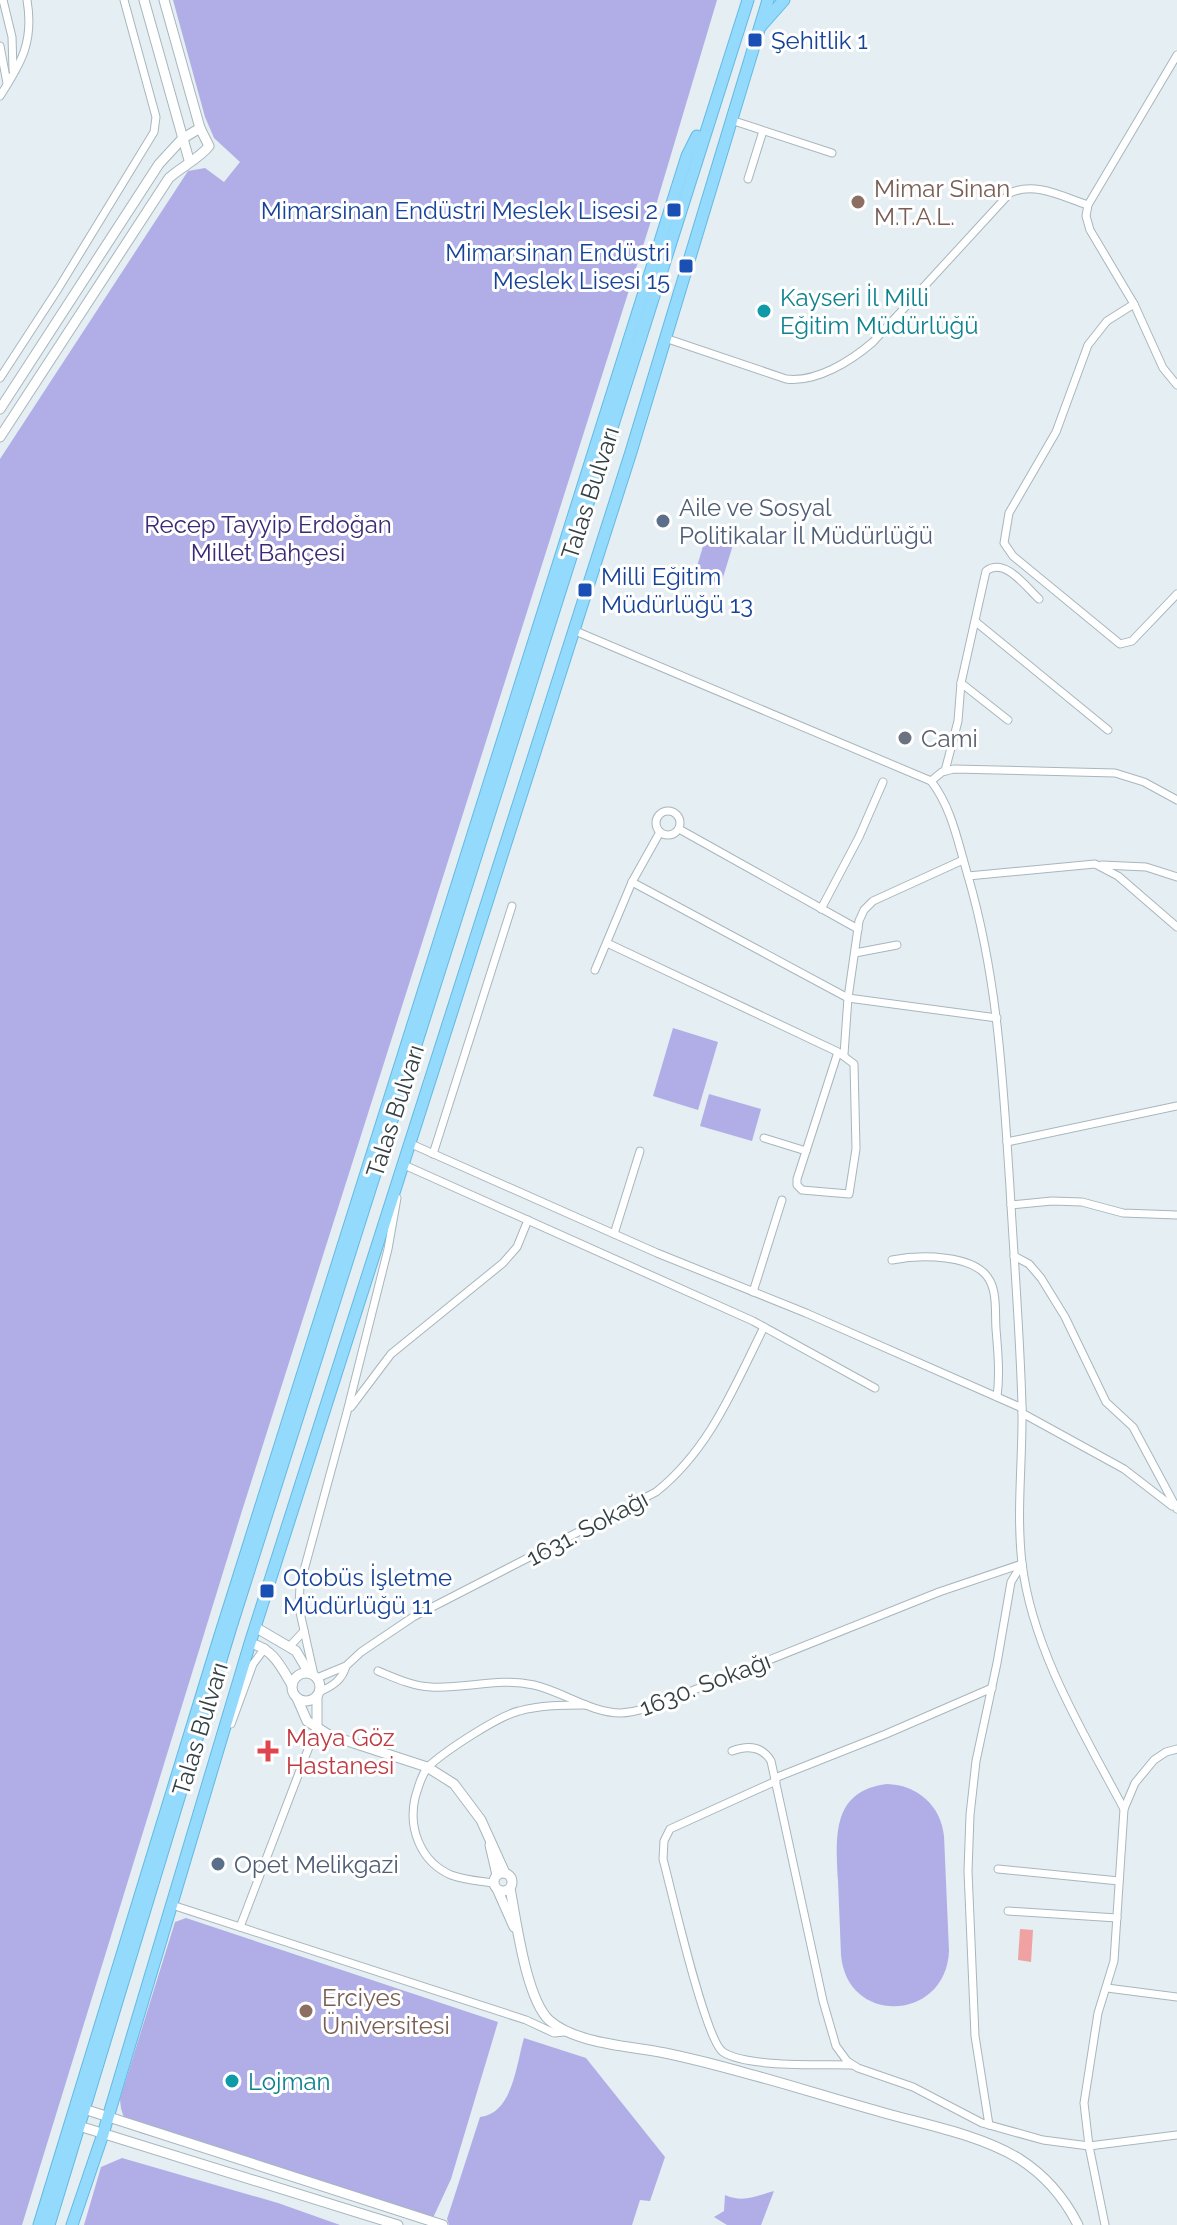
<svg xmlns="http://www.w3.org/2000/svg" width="1177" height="2225" viewBox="0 0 1177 2225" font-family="Raleway,sans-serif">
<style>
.green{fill:#b1ade7}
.water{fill:#efa2a1}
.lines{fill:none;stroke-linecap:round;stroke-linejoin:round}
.minor-casing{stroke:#a7b7bd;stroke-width:9}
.tertiary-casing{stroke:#a7b7bd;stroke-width:11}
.primary-casing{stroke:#63bae2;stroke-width:13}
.minor{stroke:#fff;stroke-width:7}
.tertiary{stroke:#fff;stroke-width:9}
.primary{stroke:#93dafd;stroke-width:11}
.transit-dot{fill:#1a4fb4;stroke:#fff;stroke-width:3}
.education-dot{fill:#8d6e63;stroke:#fff;stroke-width:3}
.culture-dot{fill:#0f9aa8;stroke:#fff;stroke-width:3}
.service-dot{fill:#5c6f8a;stroke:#fff;stroke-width:3}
.worship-dot{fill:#6b7280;stroke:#fff;stroke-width:3}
.health-dot{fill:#e0444e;stroke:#fff;stroke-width:3}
.labels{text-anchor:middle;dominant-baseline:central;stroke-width:6;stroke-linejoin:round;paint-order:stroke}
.transit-label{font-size:24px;fill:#164399;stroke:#fff;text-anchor:start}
.education-label{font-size:24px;fill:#785e54;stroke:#fff;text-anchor:start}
.culture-label{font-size:24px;fill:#0d838f;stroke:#fff;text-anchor:start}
.street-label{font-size:24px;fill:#344144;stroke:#fff}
.service-label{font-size:24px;fill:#4e5e75;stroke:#fff;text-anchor:start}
.park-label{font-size:24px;fill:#3b2975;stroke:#fff}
.worship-label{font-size:24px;fill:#5b616d;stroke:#fff;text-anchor:start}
.health-label{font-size:24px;fill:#be3a42;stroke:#fff;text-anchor:start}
</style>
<rect width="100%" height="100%" fill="#e5eef2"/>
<!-- green -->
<g class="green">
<path d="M 173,0 L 717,0 L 656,205 L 241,1514 L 22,2225 L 0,2225 L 0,459 L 188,171 L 205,168 L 224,182 L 240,162 L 214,138 L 205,117 Z"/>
<path d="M 708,530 L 735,538 L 721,584 L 694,576 Z"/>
<path d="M 673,1028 L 718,1042 L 698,1110 L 653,1096 Z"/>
<path d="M 709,1094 L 761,1109 L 752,1141 L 700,1126 Z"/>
<path d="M 887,1784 C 918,1785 941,1806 944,1836 L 949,1951 C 946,2022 847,2026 841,1955 C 840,1930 839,1905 838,1880 C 836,1837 831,1791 887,1784 Z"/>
<path d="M 186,1918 L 498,2022 L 451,2179 L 432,2220 L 425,2222 L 290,2181 L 291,2176 L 140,2133 C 126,2124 121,2116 120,2099 L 175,1922 Z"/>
<path d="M 524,2038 L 586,2058 L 665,2157 L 650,2201 L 640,2200 L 632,2225 L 449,2225 L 447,2219 L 480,2117 C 513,2113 516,2065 524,2038 Z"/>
<path d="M 122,2158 L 278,2203 L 340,2225 L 84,2225 L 101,2167 Z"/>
<path d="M 774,2191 L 761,2225 L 727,2225 L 714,2217 L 724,2211 L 725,2195 C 743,2203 756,2196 774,2191 Z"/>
</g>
<!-- water -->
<path class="water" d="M 1020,1929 L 1033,1930 L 1031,1962 L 1018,1960 Z"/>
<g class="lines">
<!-- minor casing -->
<g class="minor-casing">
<g id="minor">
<path d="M 3,0 L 12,37 L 13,70"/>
<path d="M 0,46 L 7,83"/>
<path d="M 1177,55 L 1088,205 L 1086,216 L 1090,230 L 1134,304 L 1163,368 L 1177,385"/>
<path d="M 0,96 C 22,62 34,41 27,0"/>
<path d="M 731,120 L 832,153"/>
<path d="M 748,179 L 763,131"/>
<path d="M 1134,304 L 1107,321 L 1088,345 L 1056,432 L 1009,513 L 1004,543 L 1013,556 L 1120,644 L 1132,641 L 1177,594"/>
<path d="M 665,338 L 786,379 C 816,383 851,361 873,342 L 1010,193 C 1035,181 1063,197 1088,205"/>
<path d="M 0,378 L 58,289 L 154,132 L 156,117 L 124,0"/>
<path d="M 976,622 L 1108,730"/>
<path d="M 573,630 L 931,781 C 952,808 958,843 968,876 C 998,979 1003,1081 1010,1188 C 1014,1260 1020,1333 1022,1406 C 1023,1458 1016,1512 1022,1563 C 1032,1649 1084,1734 1124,1809"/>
<path d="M 961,683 L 1008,720"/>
<path d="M 945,771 L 958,721 L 961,683 L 986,571 C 1005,557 1025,586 1039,599"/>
<path d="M 931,781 L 942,772 L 954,769 L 1115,773 L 1144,782 L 1177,800"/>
<circle cx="668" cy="823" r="12"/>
<path d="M 679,829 L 858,929"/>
<path d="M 1102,865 L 1146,867 L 1177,877"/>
<path d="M 968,876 L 1095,864 L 1118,876 L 1177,927"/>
<path d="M 632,882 L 848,998 L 997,1018"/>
<path d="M 821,909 L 859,837 L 883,782"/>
<path d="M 607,943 L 838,1052 L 854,1064 L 856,1149 L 849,1194 L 802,1190 L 797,1185 L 797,1179 L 838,1052"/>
<path d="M 855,953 L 897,945"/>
<path d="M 595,970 L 632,882 L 660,832"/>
<path d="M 844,1054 L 848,998 L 859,921 L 864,910 L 873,901 L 963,860"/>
<path d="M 764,1138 L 806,1151"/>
<path d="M 1007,1142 L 1177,1106"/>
<path d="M 409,1143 L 657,1253 L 806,1313 L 1022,1408"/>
<path d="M 433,1154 L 512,906"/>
<path d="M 402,1166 L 402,1164 L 753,1321 L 875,1388"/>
<path d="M 1011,1205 L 1052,1201 L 1082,1202 L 1123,1213 L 1177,1215"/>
<path d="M 614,1234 L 640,1151"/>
<path d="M 1014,1256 L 1029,1264 L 1041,1278 L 1065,1317 L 1106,1402 L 1133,1427 L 1177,1509"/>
<path d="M 892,1260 C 918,1255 976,1253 990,1281 C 997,1294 995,1314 996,1329 C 998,1353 1000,1374 997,1397"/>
<path d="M 753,1292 L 782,1200"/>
<path d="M 351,1407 L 391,1354 L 503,1263 L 517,1247 L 528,1220"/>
<path d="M 1022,1413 L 1124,1469 L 1172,1506"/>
<path d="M 290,1646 L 304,1631"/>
<path d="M 378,1671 C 395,1678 412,1686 431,1687 C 466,1689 499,1677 534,1685 C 564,1692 591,1713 621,1713 C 640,1712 657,1704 674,1698 L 939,1592 L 1022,1564"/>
<path d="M 314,1675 L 299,1608 L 300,1585 L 347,1412 L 388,1249 L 397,1198"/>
<path d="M 317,1678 L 346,1666 L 361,1652 L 413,1617 L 656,1492 C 710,1449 734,1387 764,1327"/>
<path d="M 319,1692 C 333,1686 342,1680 346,1666"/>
<path d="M 231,1724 L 253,1664 L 265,1648"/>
<path d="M 732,1751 C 748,1745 762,1746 771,1761 L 823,2001 L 836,2046 L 847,2061 L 858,2068 L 913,2087 L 982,2123 L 1043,2140 L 1089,2146 L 1177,2135"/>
<path d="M 775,1778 L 886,1734 L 992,1688"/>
<path d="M 776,1781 L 670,1829 L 664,1841 L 663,1859 C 671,1888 705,2040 723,2052 C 748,2068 822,2064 852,2065"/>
<path d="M 998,1869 L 1119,1881"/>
<path d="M 493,1883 C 479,1881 464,1880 451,1875 C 421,1862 408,1829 415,1798 C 418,1788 422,1772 430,1765 C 447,1750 498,1716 519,1711 C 541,1705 563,1705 586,1705"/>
<path d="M 172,1905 L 526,2020 L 554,2033 L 564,2032"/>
<path d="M 1008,1911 L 1117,1918"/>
<path d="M 240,1927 L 317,1726"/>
<path d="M 1107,1988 L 1177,1997"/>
<path d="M 989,2125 L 975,2036 L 968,1871 L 970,1815 L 976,1761 L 997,1663 L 1011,1582 L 1022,1564"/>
<path d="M 1105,2225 L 1089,2146 L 1084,2103 L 1098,2013 L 1114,1961 L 1124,1809 L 1135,1783 L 1154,1760 L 1166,1752 L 1177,1749"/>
</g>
</g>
<!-- tertiary casing -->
<g class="tertiary-casing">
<g id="tertiary">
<path d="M 144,0 L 189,160"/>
<path d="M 0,409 L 159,164 L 182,139 L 200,128"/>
<path d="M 0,437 L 169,178 C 181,167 200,158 209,146 L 200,128 L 164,0"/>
<path d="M 255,1627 L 296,1651 L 309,1673"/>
<path d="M 250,1643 C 273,1649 280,1665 292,1685"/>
<circle cx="306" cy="1687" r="14"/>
<path d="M 317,1696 L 317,1726"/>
<path d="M 297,1698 L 307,1721 L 329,1735 L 427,1767 L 454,1784 L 481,1820 L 505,1873"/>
<path d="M 490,1845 L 497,1875"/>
<circle cx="503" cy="1882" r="9"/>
<path d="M 510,1888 C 516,1920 526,1998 549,2020 C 575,2044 631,2046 665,2053 C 737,2068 809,2092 881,2112 C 926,2125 977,2134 1018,2158 C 1045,2175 1064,2197 1078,2225"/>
<path d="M 498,1891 L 514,1927"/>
<path d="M 84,2109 L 443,2225"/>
<path d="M 79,2126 L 398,2225"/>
</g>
</g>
<!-- primary casing -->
<g class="primary-casing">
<g id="primary">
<path d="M 761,26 L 784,0"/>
<path d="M 39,2225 L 217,1645 L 687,156 L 697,136"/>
<path d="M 49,2225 L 231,1627 L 748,0"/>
<path d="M 72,2225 L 103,2134 L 250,1643 L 631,452 L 768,0"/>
</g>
</g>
<!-- minor -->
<use href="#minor" class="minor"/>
<!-- tertiary -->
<use href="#tertiary" class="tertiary"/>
<!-- primary -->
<use href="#primary" class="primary"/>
</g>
<!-- markers -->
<g class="transit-dot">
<rect x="747" y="32" width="16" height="16" rx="4"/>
<rect x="666" y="202" width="16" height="16" rx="4"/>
<rect x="678" y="258" width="16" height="16" rx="4"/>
<rect x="577" y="582" width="16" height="16" rx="4"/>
<rect x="259" y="1583" width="16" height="16" rx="4"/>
</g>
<g class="education-dot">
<circle cx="858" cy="202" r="8"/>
<circle cx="306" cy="2011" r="8"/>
</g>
<g class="culture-dot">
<circle cx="764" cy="311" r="8"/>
<circle cx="232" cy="2081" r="8"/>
</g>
<g class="service-dot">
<circle cx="663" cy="521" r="8"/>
<circle cx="218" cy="1864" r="8"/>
</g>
<circle class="worship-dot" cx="905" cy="738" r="8"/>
<path class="health-dot" d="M264 1739h8v8h8v8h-8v8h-8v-8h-8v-8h8z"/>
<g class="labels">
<!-- transit labels -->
<g class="transit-label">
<text x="771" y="40">Şehitlik 1</text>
<text x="658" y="210" text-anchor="end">Mimarsinan Endüstri Meslek Lisesi 2</text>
<text x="670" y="252" text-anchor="end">Mimarsinan Endüstri<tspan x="670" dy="28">Meslek Lisesi 15</tspan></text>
<text x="601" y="576">Milli Eğitim<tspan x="601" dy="28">Müdürlüğü 13</tspan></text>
<text x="283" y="1577">Otobüs İşletme<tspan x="283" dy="28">Müdürlüğü 11</tspan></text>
</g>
<!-- education labels -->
<g class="education-label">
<text x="874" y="188">Mimar Sinan<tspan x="874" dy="28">M.T.A.L.</tspan></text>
<text x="322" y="1997">Erciyes<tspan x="322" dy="28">Üniversitesi</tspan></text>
</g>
<!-- culture labels -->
<g class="culture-label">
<text x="780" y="297">Kayseri İl Milli<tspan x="780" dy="28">Eğitim Müdürlüğü</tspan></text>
<text x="248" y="2081">Lojman</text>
</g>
<!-- street labels -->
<g class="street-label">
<text transform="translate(590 493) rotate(-72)">Talas Bulvarı</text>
<text transform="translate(395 1111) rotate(-72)">Talas Bulvarı</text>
<text transform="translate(587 1528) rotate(-28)">1631. Sokağı</text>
<text transform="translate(705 1684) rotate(-21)">1630. Sokağı</text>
<text transform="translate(200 1729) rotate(-73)">Talas Bulvarı</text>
</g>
<!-- service labels -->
<g class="service-label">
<text x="679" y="507">Aile ve Sosyal<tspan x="679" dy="28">Politikalar İl Müdürlüğü</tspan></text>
<text x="234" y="1864">Opet Melikgazi</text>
</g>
<!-- park labels -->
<g class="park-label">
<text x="268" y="524">Recep Tayyip Erdoğan<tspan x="268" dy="28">Millet Bahçesi</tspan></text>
</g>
<!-- worship labels -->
<g class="worship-label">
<text x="921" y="738">Cami</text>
</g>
<!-- health labels -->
<g class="health-label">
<text x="286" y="1737">Maya Göz<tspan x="286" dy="28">Hastanesi</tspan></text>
</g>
</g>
</svg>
